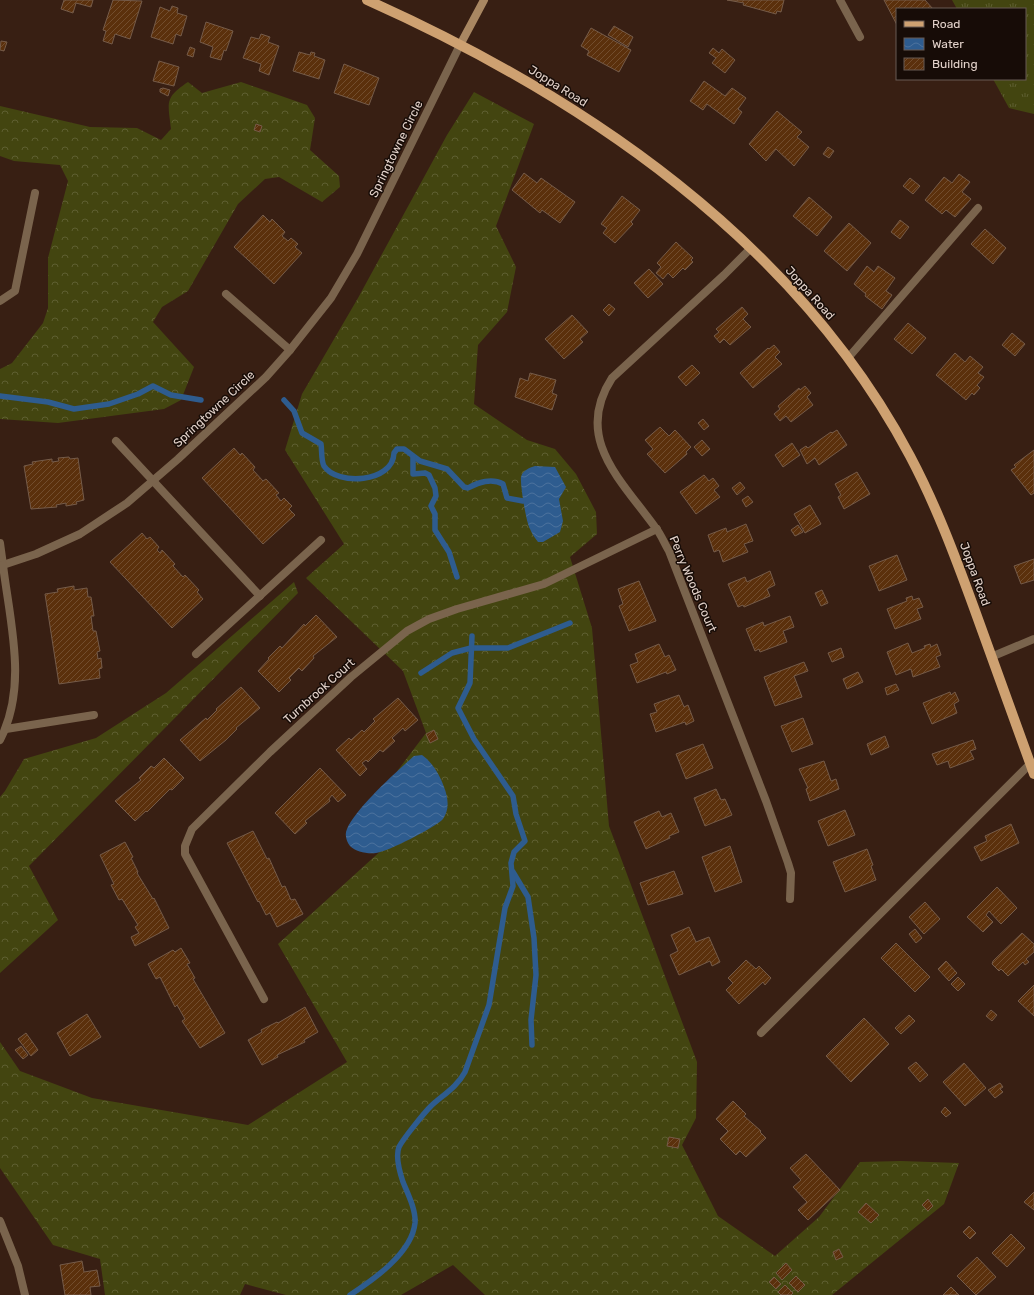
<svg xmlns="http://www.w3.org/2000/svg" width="1034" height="1295" viewBox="0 0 1034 1295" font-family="Rubik,sans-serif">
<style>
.grass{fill:url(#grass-tufts)}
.forest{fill:url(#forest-crowns)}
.water{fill:url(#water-waves)}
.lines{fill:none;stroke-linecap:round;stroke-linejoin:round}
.stream{stroke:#2e5c8f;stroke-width:5.5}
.building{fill:url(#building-hatch);stroke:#755b49}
.lane{stroke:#7a644d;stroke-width:8}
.street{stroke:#7a644d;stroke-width:8}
.secondary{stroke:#a98762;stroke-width:8}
.primary{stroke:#cea171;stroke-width:10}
.labels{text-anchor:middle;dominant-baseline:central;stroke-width:3;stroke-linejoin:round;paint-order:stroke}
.street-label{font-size:12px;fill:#e3d2ca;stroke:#170c07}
</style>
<defs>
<pattern id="grass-tufts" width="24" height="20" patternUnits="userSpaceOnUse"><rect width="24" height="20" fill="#434510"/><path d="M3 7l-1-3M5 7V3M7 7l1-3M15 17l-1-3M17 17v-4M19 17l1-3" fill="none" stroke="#5e5f31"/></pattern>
<pattern id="forest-crowns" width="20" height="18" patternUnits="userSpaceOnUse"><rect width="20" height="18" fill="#434510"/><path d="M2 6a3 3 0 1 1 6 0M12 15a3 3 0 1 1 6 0" fill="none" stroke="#5e5f31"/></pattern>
<pattern id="water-waves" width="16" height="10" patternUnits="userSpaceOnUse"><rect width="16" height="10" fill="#2e5c8f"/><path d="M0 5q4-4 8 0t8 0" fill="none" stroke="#4c729d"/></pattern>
<pattern id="building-hatch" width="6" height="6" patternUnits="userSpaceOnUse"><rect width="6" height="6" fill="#5b300c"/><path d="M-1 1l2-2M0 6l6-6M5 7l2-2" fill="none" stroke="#724d2e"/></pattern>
</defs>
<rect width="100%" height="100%" fill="#381f13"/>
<!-- grass -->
<path class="grass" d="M 952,0 L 1034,0 L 1034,114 L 1009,108 L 993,79 L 1025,79 L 1025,9 L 957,9 Z"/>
<!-- forest -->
<g class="forest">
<path d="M 188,82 L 202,93 L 241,82 L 307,105 L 315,118 L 310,150 L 339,176 L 340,187 L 322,202 L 279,177 L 265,179 L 238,204 L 188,291 L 162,307 L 153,322 L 194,367 L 181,400 L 164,409 L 58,423 L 0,419 L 0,369 L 12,363 L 43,323 L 48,308 L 48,258 L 68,181 L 60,165 L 14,161 L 0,156 L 0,106 L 90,127 L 137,128 L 161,140 L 171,129 C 168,102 164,98 188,82 Z"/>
<path d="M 474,92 L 534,124 L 496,226 L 516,267 L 507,312 L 478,345 L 474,404 L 527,440 L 555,449 L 576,474 L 596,512 L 597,534 L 570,557 L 592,628 L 609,826 L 697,1062 L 696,1118 L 682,1145 L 718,1216 L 775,1256 L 819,1217 L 860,1162 L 901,1161 L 959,1163 L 944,1204 L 832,1295 L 485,1295 L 453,1265 L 401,1295 L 286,1295 L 245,1284 L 240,1295 L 105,1295 L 100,1259 L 53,1245 L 0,1168 L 0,1042 L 20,1071 L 92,1098 L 248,1125 L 347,1062 L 278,944 L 406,828 L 390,801 L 398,770 L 426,733 L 403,671 L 306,578 L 344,544 L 285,450 L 302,394 L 358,298 L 447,135 Z"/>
<path d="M 294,582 L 298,593 L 29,866 L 58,920 L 0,973 L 0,797 L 5,791 L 24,759 L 96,738 L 166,693 Z"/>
</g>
<!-- water -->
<g class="water">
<path d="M 535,466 L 555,467 L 566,487 L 559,499 L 563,521 L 560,532 L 543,542 L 538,542 C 535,538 532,534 530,529 C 526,522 520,484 521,477 C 523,470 529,468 535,466 Z"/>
<path d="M 422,755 C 432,762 440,775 444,787 C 448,797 450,809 443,819 C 436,827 387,852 376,853 C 367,854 356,852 350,846 C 347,842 344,835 347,829 C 356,808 396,772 414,756 Z"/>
</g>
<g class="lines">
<!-- stream -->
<g class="stream">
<path d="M 0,396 L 48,402 L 74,409 L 109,404 L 138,394 L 153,386 L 171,395 L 201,400"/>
<path d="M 284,400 L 294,411 L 302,433 L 321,444 C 322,450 321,461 324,466 C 337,486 393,483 394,453 L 397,449 L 404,449 L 420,461 L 447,469 L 464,487 L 468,488 C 478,482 492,478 503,484 L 507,498 L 523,501"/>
<path d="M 413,457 L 413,474 L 425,473 L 429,475 L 435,488 L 436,496 L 431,506 L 435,514 L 435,530 L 449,552 L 457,577"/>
<path d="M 421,673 L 452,653 L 471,648 L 508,648 L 570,623"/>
<path d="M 513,872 L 528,897 L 534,938 L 536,975 L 531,1020 L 532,1045"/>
<path d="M 350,1295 C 373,1280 412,1253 415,1223 C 416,1210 408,1194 403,1182 C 400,1173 395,1157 399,1147 C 403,1139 424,1113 431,1106 C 443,1095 457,1087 465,1072 L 489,1005 L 505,908 L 513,886 L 511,863 L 514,852 L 525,841 L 516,814 L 513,796 L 474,739 L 458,708 L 470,683 L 472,636"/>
</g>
</g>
<!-- building -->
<g class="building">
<path d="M 64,0 L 93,0 L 91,7 L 76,3 L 73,13 L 61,9 Z"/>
<path d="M 113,0 L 142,1 L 130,39 L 115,34 L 112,44 L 103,41 L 106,31 L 103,30 Z"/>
<path d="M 727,0 L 784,0 L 781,12 L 777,11 L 776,14 L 743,5 L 744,3 Z"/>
<path d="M 884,0 L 925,0 L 933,9 L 897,9 L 897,25 Z"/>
<path d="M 172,6 L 178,8 L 177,13 L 187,16 L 181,36 L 176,34 L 173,44 L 151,37 L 160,7 L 170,11 Z"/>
<path d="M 206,22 L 233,31 L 226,51 L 224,50 L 221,60 L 210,57 L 213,47 L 200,42 Z"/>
<path d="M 614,26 L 633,37 L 628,47 L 608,35 Z"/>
<path d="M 591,28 L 631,50 L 619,72 L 587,55 L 589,51 L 581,46 Z"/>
<path d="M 261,34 L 270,37 L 268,42 L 279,46 L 269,75 L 259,71 L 261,64 L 243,58 L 251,37 L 259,39 Z"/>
<path d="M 1,41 L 7,42 L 4,51 L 0,50 Z"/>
<path d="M 190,47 L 195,49 L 193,57 L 187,55 Z"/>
<path d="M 713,48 L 719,53 L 722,49 L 735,60 L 725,73 L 712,63 L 716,58 L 709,53 Z"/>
<path d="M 299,52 L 310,55 L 311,52 L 315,53 L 314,56 L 325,60 L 319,79 L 293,71 Z"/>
<path d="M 159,61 L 179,67 L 174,86 L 153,81 Z"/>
<path d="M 344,64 L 379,78 L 369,105 L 334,93 Z"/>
<path d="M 704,81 L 725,96 L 732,88 L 746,98 L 738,109 L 742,112 L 734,124 L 707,104 L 703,110 L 690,101 Z"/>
<path d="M 163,88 L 170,90 L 168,96 L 160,92 L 160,89 Z"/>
<path d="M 777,111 L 802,132 L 797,137 L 809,147 L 794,166 L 776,149 L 766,161 L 749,144 Z"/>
<path d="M 256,124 L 262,126 L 260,132 L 254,130 Z"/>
<path d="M 828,147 L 834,151 L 829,158 L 823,154 Z"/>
<path d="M 524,173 L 537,183 L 541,178 L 575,202 L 560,223 L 542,210 L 540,213 L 512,190 Z"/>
<path d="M 959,174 L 970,182 L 962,192 L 971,199 L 955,217 L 946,210 L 942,214 L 925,200 L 944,177 L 952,183 Z"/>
<path d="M 910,178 L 920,186 L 913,194 L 903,186 Z"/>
<path d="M 622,196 L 640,210 L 631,222 L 633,224 L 615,243 L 603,233 L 607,228 L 601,224 Z"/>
<path d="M 809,197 L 832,217 L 817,236 L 793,216 Z"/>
<path d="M 263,215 L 270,222 L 272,219 L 285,232 L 282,236 L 288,241 L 291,238 L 298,244 L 295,247 L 302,253 L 274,284 L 234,247 Z"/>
<path d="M 900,220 L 909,227 L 900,239 L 891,232 Z"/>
<path d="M 849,223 L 871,243 L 847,271 L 824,251 Z"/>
<path d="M 985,229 L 1006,248 L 993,264 L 971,244 Z"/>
<path d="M 676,242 L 693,258 L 691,260 L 693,262 L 685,270 L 683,268 L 673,278 L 668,273 L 663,279 L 656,273 L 661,267 L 657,263 Z"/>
<path d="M 867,266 L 874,272 L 878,266 L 895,278 L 886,291 L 892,295 L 882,309 L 865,296 L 866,294 L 854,284 Z"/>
<path d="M 649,269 L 663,284 L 648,298 L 634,283 Z"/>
<path d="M 609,304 L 615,309 L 609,316 L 603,310 Z"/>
<path d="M 742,307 L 748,314 L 743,319 L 751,327 L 730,345 L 724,339 L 720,343 L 714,336 L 719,332 L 716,329 Z"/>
<path d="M 572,315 L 588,332 L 580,339 L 583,342 L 564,359 L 545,339 Z"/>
<path d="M 908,323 L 926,338 L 912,354 L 894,339 Z"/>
<path d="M 1012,333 L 1025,344 L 1015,356 L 1002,345 Z"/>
<path d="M 774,345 L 780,352 L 775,357 L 782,364 L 753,388 L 740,373 L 768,348 L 769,349 Z"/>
<path d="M 955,353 L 965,362 L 970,356 L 983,367 L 978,373 L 984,377 L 977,385 L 980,388 L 974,395 L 972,393 L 966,400 L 936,375 Z"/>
<path d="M 692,365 L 700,373 L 686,386 L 678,377 Z"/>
<path d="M 530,373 L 556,380 L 552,393 L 557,395 L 552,410 L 515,397 L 520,378 L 528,381 Z"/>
<path d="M 805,386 L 811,393 L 807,397 L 813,405 L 791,422 L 786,416 L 780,421 L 774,414 L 780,409 L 778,406 L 799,388 L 800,390 Z"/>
<path d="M 703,419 L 709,426 L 704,430 L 698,423 Z"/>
<path d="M 660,427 L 669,436 L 675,430 L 691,447 L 686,452 L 687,454 L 665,473 L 647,454 L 653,449 L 645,440 Z"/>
<path d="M 837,430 L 847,445 L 819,465 L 815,458 L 807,464 L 800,450 L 806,446 L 808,448 L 831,432 L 832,433 Z"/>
<path d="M 702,440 L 710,449 L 702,456 L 694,447 Z"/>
<path d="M 792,443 L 800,455 L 783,467 L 775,455 Z"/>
<path d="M 234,448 L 240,455 L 242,453 L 255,467 L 253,470 L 263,481 L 266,479 L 279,493 L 276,495 L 281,501 L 284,498 L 292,506 L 289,509 L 295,515 L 263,544 L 202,478 Z"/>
<path d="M 1034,450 L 1034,493 L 1031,495 L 1011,470 L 1016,467 L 1014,465 Z"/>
<path d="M 69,457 L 70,459 L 78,458 L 84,500 L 76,502 L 77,504 L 66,506 L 66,503 L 56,505 L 57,507 L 31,509 L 24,466 L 33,464 L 32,462 L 52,459 L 52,462 L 59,461 L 58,458 Z"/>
<path d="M 857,472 L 870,494 L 844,509 L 838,497 L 841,495 L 835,484 Z"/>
<path d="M 704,475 L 709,481 L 713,478 L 719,486 L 714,490 L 720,497 L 696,514 L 680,492 Z"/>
<path d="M 740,482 L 745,488 L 737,495 L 732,488 Z"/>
<path d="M 748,496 L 753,502 L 746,507 L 742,500 Z"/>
<path d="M 810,505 L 821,524 L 805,533 L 794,514 Z"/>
<path d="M 746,524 L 753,541 L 744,544 L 748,552 L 723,562 L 719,550 L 714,552 L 708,535 L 726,528 L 727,532 Z"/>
<path d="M 798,525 L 803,532 L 795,536 L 791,530 Z"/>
<path d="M 142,533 L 147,539 L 150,537 L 159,547 L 157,550 L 160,553 L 162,550 L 175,564 L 173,566 L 183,577 L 185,575 L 199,590 L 197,592 L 203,599 L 172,628 L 110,562 Z"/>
<path d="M 897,555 L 907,580 L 879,591 L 869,566 Z"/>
<path d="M 1034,559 L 1034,580 L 1021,584 L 1014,566 Z"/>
<path d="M 770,571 L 775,585 L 767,589 L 770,596 L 744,607 L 743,605 L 738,607 L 728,584 L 745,577 L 747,582 Z"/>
<path d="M 639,581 L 656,621 L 629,631 L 619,606 L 623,604 L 618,589 Z"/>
<path d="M 74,586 L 74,590 L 87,588 L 88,597 L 91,597 L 94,616 L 91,616 L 93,631 L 96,631 L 100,651 L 97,652 L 98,659 L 101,658 L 102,668 L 99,669 L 100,678 L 59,684 L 45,594 L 58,592 L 57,589 Z"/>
<path d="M 822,590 L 828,603 L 821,606 L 815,593 Z"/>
<path d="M 912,596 L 913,600 L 919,598 L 923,607 L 917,609 L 921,619 L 895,629 L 887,609 L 907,601 L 906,598 Z"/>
<path d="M 316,615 L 337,637 L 313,656 L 314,658 L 302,671 L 299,668 L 289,678 L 291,680 L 279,692 L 258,671 L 269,659 L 268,658 L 280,646 L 282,648 L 304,624 L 305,626 Z"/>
<path d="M 790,616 L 794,627 L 783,631 L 787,642 L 760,652 L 759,649 L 755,651 L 746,629 L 763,622 L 764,626 Z"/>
<path d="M 908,643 L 912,653 L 925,648 L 924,646 L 930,644 L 931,647 L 937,644 L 941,655 L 936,657 L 940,667 L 913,677 L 911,669 L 896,675 L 887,652 Z"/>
<path d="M 659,644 L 665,657 L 669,655 L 676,670 L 667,674 L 666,672 L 637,683 L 630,665 L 638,662 L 635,654 Z"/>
<path d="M 841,648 L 844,657 L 832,662 L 828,653 Z"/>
<path d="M 804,662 L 808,671 L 794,676 L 802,697 L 775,706 L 764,677 Z"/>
<path d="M 858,672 L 863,682 L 847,689 L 843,679 Z"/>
<path d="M 896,684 L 899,690 L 887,695 L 885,688 Z"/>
<path d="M 241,687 L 260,708 L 236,728 L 237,729 L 226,740 L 200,761 L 180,740 L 206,718 L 207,720 L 217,710 L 216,709 Z"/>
<path d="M 950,692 L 951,695 L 955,692 L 959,701 L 954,704 L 957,713 L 932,724 L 923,703 Z"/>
<path d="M 679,695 L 684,707 L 688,705 L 694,721 L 686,725 L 685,722 L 656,732 L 650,714 L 657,712 L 654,704 Z"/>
<path d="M 398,698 L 418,720 L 405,731 L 403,728 L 392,738 L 395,741 L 383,752 L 380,750 L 368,762 L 366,760 L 362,763 L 367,769 L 360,776 L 336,750 L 349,738 L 351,740 L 362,730 L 364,732 L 375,721 L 373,719 Z"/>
<path d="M 803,718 L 813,744 L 792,752 L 781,726 Z"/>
<path d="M 434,730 L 438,739 L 430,743 L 426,734 Z"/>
<path d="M 885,736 L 889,747 L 871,755 L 867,744 Z"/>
<path d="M 973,740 L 976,749 L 970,751 L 974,759 L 950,768 L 948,761 L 937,765 L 932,754 Z"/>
<path d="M 703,744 L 713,768 L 686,779 L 676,754 Z"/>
<path d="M 164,758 L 184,778 L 172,790 L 170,789 L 147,812 L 146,811 L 135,821 L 115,801 L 141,780 L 139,778 L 151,766 L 154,768 Z"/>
<path d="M 824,761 L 831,781 L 836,779 L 839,789 L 810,801 L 806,789 L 808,788 L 799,769 Z"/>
<path d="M 320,768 L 346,795 L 338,802 L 332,795 L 329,799 L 330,801 L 305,821 L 307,823 L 295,834 L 275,813 Z"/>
<path d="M 716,789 L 721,800 L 725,799 L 732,815 L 705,826 L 694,798 Z"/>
<path d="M 845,810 L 855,835 L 828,846 L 818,821 Z"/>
<path d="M 659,811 L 662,817 L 671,813 L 679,832 L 669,836 L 670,838 L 646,849 L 634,822 Z"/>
<path d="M 1011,824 L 1019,843 L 981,861 L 974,847 L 987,841 L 985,836 Z"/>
<path d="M 253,831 L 267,859 L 269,858 L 282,887 L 285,886 L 291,900 L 295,899 L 303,914 L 277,927 L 270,913 L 266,915 L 259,901 L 258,902 L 227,843 Z"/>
<path d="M 125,842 L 133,857 L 131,858 L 138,872 L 137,873 L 153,899 L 154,898 L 169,928 L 135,946 L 131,937 L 139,933 L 135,927 L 138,925 L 122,899 L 119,900 L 111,885 L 114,884 L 100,855 Z"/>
<path d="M 730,846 L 742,882 L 715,892 L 702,857 Z"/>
<path d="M 867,849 L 873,865 L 871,866 L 876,880 L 845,892 L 833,862 Z"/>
<path d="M 674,871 L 683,894 L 648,905 L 640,883 Z"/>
<path d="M 997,887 L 1017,908 L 1001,924 L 989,911 L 986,915 L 993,922 L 983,932 L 967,917 Z"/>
<path d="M 925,902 L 940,919 L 924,934 L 909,917 Z"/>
<path d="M 689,927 L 696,942 L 709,937 L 720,962 L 712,966 L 710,961 L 679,975 L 670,955 L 678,951 L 671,935 Z"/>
<path d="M 915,929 L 922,938 L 916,943 L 909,934 Z"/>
<path d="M 1022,933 L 1034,944 L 1034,952 L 1026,959 L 1029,962 L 1025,965 L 1023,962 L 1008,976 L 1001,969 L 999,971 L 992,964 L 993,961 Z"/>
<path d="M 896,943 L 930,977 L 915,992 L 881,958 Z"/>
<path d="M 181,948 L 190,963 L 187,964 L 195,978 L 193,979 L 225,1033 L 200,1048 L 182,1021 L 185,1019 L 177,1005 L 175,1007 L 160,977 L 156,979 L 148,964 L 173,950 L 175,952 Z"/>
<path d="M 746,960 L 756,969 L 759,966 L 771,978 L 765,985 L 763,982 L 739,1004 L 726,990 L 733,983 L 728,978 Z"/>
<path d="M 946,961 L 957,973 L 949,981 L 938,969 Z"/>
<path d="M 958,977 L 965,984 L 958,991 L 951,984 Z"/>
<path d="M 1034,985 L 1034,1016 L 1018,1001 Z"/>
<path d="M 305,1007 L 318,1032 L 304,1040 L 305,1042 L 277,1055 L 278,1057 L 262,1065 L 248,1040 L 262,1032 L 261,1030 L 277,1022 L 278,1023 Z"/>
<path d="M 991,1010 L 997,1015 L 992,1021 L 986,1016 Z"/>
<path d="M 87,1014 L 101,1037 L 70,1056 L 57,1033 Z"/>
<path d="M 909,1015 L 915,1021 L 901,1034 L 895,1028 Z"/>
<path d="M 864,1018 L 889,1044 L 851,1082 L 826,1056 Z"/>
<path d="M 26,1033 L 38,1050 L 31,1056 L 18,1039 Z"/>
<path d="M 21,1046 L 28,1055 L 23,1059 L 15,1050 Z"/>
<path d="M 916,1062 L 928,1075 L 920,1082 L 908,1068 Z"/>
<path d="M 964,1063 L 986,1088 L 965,1106 L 943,1082 Z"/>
<path d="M 1000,1083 L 1003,1087 L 1000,1089 L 1003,1092 L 995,1098 L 988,1090 Z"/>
<path d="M 733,1101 L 746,1114 L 744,1116 L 761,1131 L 760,1132 L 766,1138 L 746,1157 L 740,1151 L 736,1155 L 720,1139 L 728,1131 L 716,1119 Z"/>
<path d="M 945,1107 L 951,1113 L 946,1117 L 941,1112 Z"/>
<path d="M 669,1137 L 680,1139 L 678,1148 L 667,1146 Z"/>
<path d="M 806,1154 L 840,1190 L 808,1220 L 798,1210 L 807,1202 L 793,1187 L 801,1180 L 790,1168 Z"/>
<path d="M 1034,1192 L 1034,1210 L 1024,1202 Z"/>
<path d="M 928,1199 L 933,1206 L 928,1211 L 922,1205 Z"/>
<path d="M 866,1203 L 879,1215 L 871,1223 L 858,1212 Z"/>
<path d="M 969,1226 L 976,1233 L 970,1239 L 963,1232 Z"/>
<path d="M 1011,1234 L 1025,1248 L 1007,1267 L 992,1253 Z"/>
<path d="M 839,1249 L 843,1257 L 836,1260 L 833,1252 Z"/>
<path d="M 977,1257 L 996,1277 L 976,1295 L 957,1276 Z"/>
<path d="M 82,1261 L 84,1272 L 97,1270 L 100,1286 L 90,1287 L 91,1295 L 65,1295 L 60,1265 Z"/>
<path d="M 786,1263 L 792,1270 L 782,1280 L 776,1273 Z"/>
<path d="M 796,1276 L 805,1285 L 798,1292 L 789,1283 Z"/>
<path d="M 774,1277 L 781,1284 L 776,1289 L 769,1282 Z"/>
<path d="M 785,1285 L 793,1293 L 791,1295 L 781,1295 L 778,1292 Z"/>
<path d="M 951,1287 L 959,1295 L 943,1295 Z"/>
</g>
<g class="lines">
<!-- lane -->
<g class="lane">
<path d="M 226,294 L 290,350"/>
<path d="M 848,358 L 978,208"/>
<path d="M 116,441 L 260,596"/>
<path d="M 0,543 L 3,565"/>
<path d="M 196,654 L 321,540"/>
<path d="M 6,729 L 94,715"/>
<path d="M 761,1033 L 1030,764"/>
</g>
<!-- street -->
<g class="street">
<path d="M 840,0 L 860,37"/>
<path d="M 751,248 L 724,275 L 612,378 C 573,438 621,480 655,527 C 661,534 664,543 669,551 L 766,801 L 788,863 L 791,873 L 790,899"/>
<path d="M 0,301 L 15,291 L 35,193"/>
<path d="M 0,566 L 36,554 L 80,534 L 127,503 L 178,459 L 266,377 L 290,350 L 331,298 L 357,254 L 460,45"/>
<path d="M 991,657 L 1034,639"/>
<path d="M 0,740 C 28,686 10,623 3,565"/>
<path d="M 264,999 L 185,854 L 185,846 L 192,829 L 270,752 L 351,677 L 407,631 L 429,619 L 457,609 L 544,584 L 657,529"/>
<path d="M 0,1221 L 18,1266 L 25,1295"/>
</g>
<!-- secondary -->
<path class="secondary" d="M 460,45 L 484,0"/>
<!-- primary -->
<path class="primary" d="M 367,0 C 584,97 796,241 910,456 C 936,505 955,556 974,608 C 994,664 1014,719 1034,774"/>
</g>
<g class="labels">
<!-- street labels -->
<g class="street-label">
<text transform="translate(558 86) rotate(32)">Joppa Road</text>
<text transform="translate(396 149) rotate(-64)">Springtowne Circle</text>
<text transform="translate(810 293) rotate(48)">Joppa Road</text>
<text transform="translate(214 409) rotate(-43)">Springtowne Circle</text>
<text transform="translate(975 574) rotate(70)">Joppa Road</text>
<text transform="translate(693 584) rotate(67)">Perry Woods Court</text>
<text transform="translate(319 691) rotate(-42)">Turnbrook Court</text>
</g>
</g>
<!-- legend -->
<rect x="896" y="8" width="130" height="72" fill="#170c07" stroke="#695b55"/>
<rect x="904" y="21" width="20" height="6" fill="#cea171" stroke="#695b55"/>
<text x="932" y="28" font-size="12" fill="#e3d2ca">Road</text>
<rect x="904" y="38" width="20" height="12" fill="url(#water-waves)" stroke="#695b55"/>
<text x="932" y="48" font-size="12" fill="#e3d2ca">Water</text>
<rect x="904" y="58" width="20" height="12" fill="url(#building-hatch)" stroke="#695b55"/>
<text x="932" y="68" font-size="12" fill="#e3d2ca">Building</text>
</svg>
